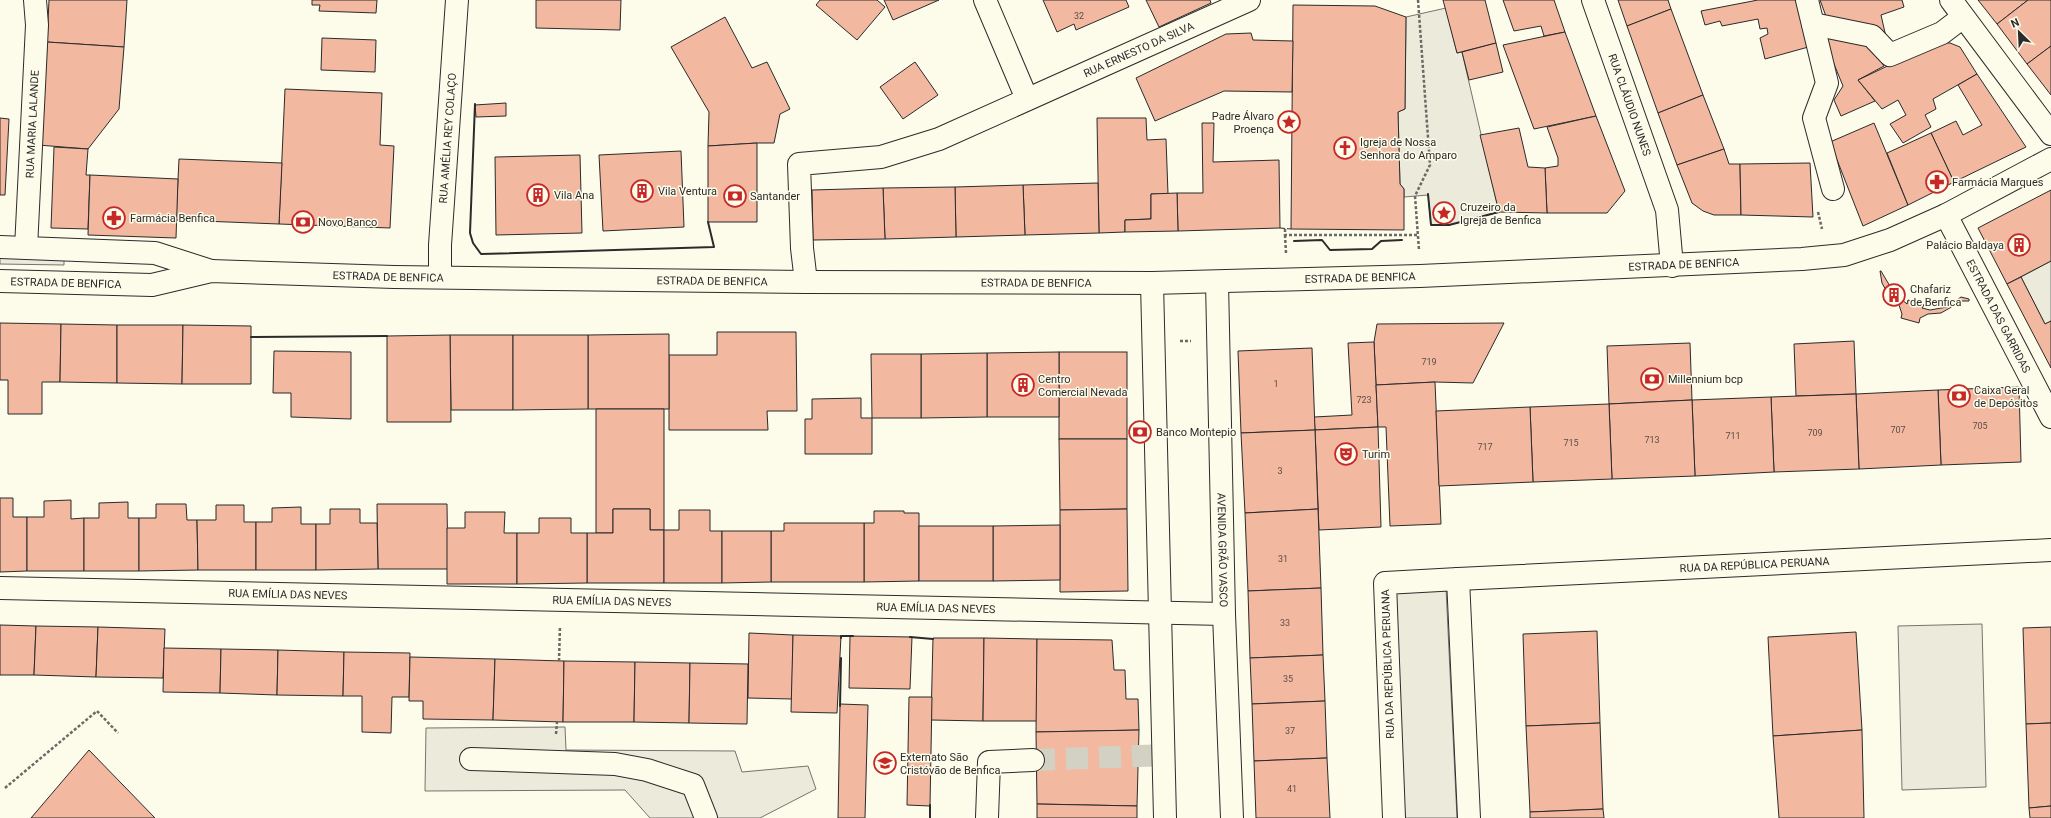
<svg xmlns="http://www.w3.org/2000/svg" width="2051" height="818" viewBox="0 0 2051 818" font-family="Roboto,sans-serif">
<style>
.green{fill:#ecebdb;stroke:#74746e}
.parking{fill:#eceadb;stroke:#74746e}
.building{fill:#f2b8a0;stroke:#2b2b2b}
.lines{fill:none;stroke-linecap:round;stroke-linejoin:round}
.minor-tunnel{stroke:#d3d1c4;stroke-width:22;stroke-dasharray:22 11;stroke-linecap:butt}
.minor-casing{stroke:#2b2b2b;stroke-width:24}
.path{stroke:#6a6964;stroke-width:2.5;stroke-dasharray:3 2;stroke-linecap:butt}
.minor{stroke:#fdfbea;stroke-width:22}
.fence{stroke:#2b2b2b;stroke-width:1;stroke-dasharray:5 2;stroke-linecap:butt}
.wall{stroke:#2b2b2b;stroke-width:2}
.labels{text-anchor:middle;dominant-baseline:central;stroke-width:3;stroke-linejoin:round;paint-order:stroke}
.number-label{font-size:9px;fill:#5d4e48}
.street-label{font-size:11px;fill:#2b2b2b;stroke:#fdfbea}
.poi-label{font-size:11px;fill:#2b2b2b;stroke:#fdfbea;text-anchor:start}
</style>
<rect width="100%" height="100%" fill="#fdfbea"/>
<!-- green -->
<g class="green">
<path d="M 2051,261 L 2051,321 L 2045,324 L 2021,277 Z"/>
<path d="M 1982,624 L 1986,787 L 1902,790 L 1898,626 Z"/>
</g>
<!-- parking -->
<g class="parking">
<path d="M 1446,8 L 1457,53 L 1462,52 L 1499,212 L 1449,225 L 1431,225 L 1428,195 L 1404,197 L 1404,189 L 1400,184 L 1398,112 L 1405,109 L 1406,17 Z"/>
<path d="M 0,257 L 64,258 L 64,265 L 0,264 Z"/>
<path d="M 1446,588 L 1457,818 L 1405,818 L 1393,591 Z"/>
<path d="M 565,727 L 566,750 L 735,751 L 742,772 L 808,766 L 816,789 L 760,818 L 650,818 L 625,790 L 425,791 L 426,728 Z"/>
</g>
<!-- building -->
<g class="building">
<path d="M 49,0 L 127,0 L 124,47 L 47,42 Z"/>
<path d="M 312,0 L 377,0 L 376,13 L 319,11 L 320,5 L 312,5 Z"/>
<path d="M 536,0 L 621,0 L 620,30 L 536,28 Z"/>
<path d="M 820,0 L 877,0 L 885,7 L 857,40 L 816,5 Z"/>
<path d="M 884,0 L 939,0 L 893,20 Z"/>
<path d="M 1043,0 L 1126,0 L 1129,7 L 1076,30 L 1074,24 L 1057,32 Z"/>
<path d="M 1146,0 L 1210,0 L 1211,3 L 1159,27 Z"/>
<path d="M 1443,0 L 1485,0 L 1496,43 L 1457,53 Z"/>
<path d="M 1503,0 L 1554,0 L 1565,32 L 1544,36 L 1541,26 L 1514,31 Z"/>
<path d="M 1618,0 L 1668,0 L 1671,9 L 1627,26 Z"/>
<path d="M 1758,0 L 1799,0 L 1812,46 L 1765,59 L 1760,38 L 1768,34 L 1767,28 L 1760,29 L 1758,19 L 1722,26 L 1720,21 L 1705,25 L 1701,11 Z"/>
<path d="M 1820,0 L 1902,0 L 1904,7 L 1881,15 L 1886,37 L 1827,19 Z"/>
<path d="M 1978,0 L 2028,0 L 1997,24 Z"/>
<path d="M 2028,0 L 2051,0 L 2051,46 L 2027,64 L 1997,24 Z"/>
<path d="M 1293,5 L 1375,6 L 1406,17 L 1405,109 L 1398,112 L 1400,184 L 1404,189 L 1404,230 L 1291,229 Z"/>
<path d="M 1671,9 L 1703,95 L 1658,113 L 1627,26 Z"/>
<path d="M 725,17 L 752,68 L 767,62 L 790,109 L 780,114 L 774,143 L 757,143 L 708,146 L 709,112 L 671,47 Z"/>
<path d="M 1820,30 L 1866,38 L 1884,66 L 1858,80 L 1875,101 L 1841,116 L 1834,100 L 1843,86 Z"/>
<path d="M 1565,32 L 1596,116 L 1534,129 L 1503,45 Z"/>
<path d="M 1251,33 L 1253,40 L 1293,41 L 1292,92 L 1224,91 L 1155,121 L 1136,78 L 1226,34 Z"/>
<path d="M 322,38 L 376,40 L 375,72 L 321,70 Z"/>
<path d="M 47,42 L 124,47 L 119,109 L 88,149 L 38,145 Z"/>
<path d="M 1938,42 L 1950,43 L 1960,47 L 1977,74 L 1933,99 L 1936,109 L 1925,115 L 1931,127 L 1903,143 L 1890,124 L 1906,115 L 1898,100 L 1882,109 L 1858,80 Z"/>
<path d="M 1496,43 L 1503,72 L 1469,80 L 1462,52 Z"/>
<path d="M 2051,46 L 2051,95 L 2027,64 Z"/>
<path d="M 915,62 L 938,95 L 903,119 L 880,87 Z"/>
<path d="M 1977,74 L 2026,147 L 1954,182 L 1931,133 L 1956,121 L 1963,135 L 1982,125 L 1958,85 Z"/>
<path d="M 285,89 L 382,93 L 380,145 L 394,146 L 390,228 L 279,224 Z"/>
<path d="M 1703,95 L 1724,149 L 1677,165 L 1658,113 Z"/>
<path d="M 506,103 L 506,116 L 476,117 L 475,105 Z"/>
<path d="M 1596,116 L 1625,191 L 1607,213 L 1547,213 L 1545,168 L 1558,166 L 1558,158 L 1547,127 Z"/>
<path d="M 0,118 L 9,119 L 5,195 L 0,195 Z"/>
<path d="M 1097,118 L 1146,118 L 1147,140 L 1166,139 L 1168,194 L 1151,194 L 1151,219 L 1125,220 L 1125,232 L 1099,233 Z"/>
<path d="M 1202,123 L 1214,123 L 1213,162 L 1279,160 L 1280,228 L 1178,231 L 1177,193 L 1203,193 Z"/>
<path d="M 1874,123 L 1908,205 L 1863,226 L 1830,142 Z"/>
<path d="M 1519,128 L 1528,167 L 1545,168 L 1547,213 L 1499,212 L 1480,135 Z"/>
<path d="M 1931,133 L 1954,182 L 1908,205 L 1887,153 Z"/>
<path d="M 757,143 L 757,222 L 708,222 L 708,146 Z"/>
<path d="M 54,147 L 88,149 L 86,175 L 90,175 L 88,229 L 51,228 Z"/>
<path d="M 1724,149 L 1729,164 L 1740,164 L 1741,215 L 1714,215 L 1703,211 L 1692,203 L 1677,165 Z"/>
<path d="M 681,151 L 684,227 L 603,231 L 599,155 Z"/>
<path d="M 580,155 L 582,233 L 496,235 L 495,157 Z"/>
<path d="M 179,159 L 282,163 L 279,224 L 176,220 Z"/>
<path d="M 1810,163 L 1813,217 L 1741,215 L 1740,164 Z"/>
<path d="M 90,175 L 178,179 L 176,238 L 88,235 Z"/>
<path d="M 1098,183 L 1099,233 L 1025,235 L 1023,185 Z"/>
<path d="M 1023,185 L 1025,235 L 956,237 L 955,187 Z"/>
<path d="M 955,187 L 956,237 L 885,239 L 883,188 Z"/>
<path d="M 883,188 L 885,239 L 813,240 L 812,190 Z"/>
<path d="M 2051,190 L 2051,261 L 2007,284 L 1978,228 Z"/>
<path d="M 1177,193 L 1178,231 L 1125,232 L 1125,220 L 1151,219 L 1151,194 Z"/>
<path d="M 1880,271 L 1881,271 L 1894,293 L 1907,304 L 1908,300 L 1924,305 L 1922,308 L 1930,310 L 1947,307 L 1961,297 L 1969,299 L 1969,301 L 1962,301 L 1941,313 L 1928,314 L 1920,318 L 1919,323 L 1901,318 L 1902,314 L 1899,305 L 1888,294 L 1882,283 Z"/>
<path d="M 2021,277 L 2045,324 L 2051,321 L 2051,368 L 2007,284 Z"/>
<path d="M 0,323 L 61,324 L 60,382 L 42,382 L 42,414 L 8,414 L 8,380 L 0,380 Z"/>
<path d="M 1504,323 L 1473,383 L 1435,382 L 1376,385 L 1374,342 L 1377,324 Z"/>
<path d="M 61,324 L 117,325 L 117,383 L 60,382 Z"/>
<path d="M 117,325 L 183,325 L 182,384 L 117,383 Z"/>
<path d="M 183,325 L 251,326 L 251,384 L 182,384 Z"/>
<path d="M 717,332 L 796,332 L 797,411 L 767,411 L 768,430 L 669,430 L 669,355 L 717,355 Z"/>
<path d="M 669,334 L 669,409 L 588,409 L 588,335 Z"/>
<path d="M 450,335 L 513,335 L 513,410 L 451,410 Z"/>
<path d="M 450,335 L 451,422 L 387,422 L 387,336 Z"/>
<path d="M 513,335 L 588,335 L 588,409 L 513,410 Z"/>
<path d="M 1854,341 L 1856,394 L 1796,396 L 1794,344 Z"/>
<path d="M 1374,342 L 1378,427 L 1315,430 L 1314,417 L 1352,415 L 1348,343 Z"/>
<path d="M 1690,343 L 1692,400 L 1609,404 L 1607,346 Z"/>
<path d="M 1312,348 L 1315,430 L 1241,433 L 1238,351 Z"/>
<path d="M 274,351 L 351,352 L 351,419 L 291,417 L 291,393 L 273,393 Z"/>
<rect x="1059" y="352" width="68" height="87"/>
<path d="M 1059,352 L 1059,417 L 987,417 L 987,353 Z"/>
<path d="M 987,353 L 987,417 L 921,418 L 921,354 Z"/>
<path d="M 871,354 L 921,354 L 921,418 L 872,418 Z"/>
<path d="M 1435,382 L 1441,524 L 1390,526 L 1386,427 L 1378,427 L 1376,385 Z"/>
<path d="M 2019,387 L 2021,462 L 1941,465 L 1938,390 Z"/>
<path d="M 1938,390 L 1941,465 L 1859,469 L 1856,394 Z"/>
<path d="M 1856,394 L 1859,469 L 1774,472 L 1771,397 Z"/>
<path d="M 1771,397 L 1774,472 L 1695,476 L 1692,400 Z"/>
<path d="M 861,398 L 861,418 L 872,418 L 872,454 L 805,454 L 805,419 L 812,419 L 812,399 Z"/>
<path d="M 1692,400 L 1695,476 L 1612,479 L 1609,404 Z"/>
<path d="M 1609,404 L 1612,479 L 1533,482 L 1530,407 Z"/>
<path d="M 1530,407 L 1533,482 L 1439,486 L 1436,411 Z"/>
<path d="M 596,409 L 664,409 L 664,530 L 650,530 L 650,509 L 613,509 L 613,533 L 596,533 Z"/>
<path d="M 1378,427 L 1381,527 L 1319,530 L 1315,430 Z"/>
<path d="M 1315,430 L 1318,509 L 1245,513 L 1241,433 Z"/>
<path d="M 1059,439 L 1127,439 L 1127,509 L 1060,510 Z"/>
<path d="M 0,498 L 13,498 L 13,517 L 27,517 L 27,571 L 0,572 Z"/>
<path d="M 71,500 L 71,519 L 84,518 L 84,571 L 27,571 L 27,517 L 44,517 L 44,501 Z"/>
<path d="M 128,502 L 128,518 L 139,518 L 139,571 L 84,571 L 84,518 L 99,518 L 99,503 Z"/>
<path d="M 156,504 L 186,504 L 187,520 L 197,520 L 198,570 L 139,571 L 139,518 L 156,518 Z"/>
<path d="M 377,504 L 447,504 L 448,569 L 378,569 Z"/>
<path d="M 216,505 L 244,505 L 244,522 L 256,522 L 256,570 L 198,570 L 197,520 L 216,520 Z"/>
<path d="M 301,507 L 301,524 L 316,524 L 316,570 L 256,570 L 256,522 L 272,522 L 272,508 Z"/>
<path d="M 330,509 L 360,509 L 360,523 L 377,523 L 378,569 L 316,570 L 316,524 L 330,524 Z"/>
<path d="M 613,509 L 650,509 L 650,530 L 664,530 L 664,583 L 587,583 L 587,533 L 613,533 Z"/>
<path d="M 1127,509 L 1128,591 L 1060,592 L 1060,510 Z"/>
<path d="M 1318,509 L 1321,588 L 1248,591 L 1245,513 Z"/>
<path d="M 679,510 L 710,510 L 710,531 L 722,531 L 722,583 L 664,583 L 664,530 L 679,530 Z"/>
<path d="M 874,511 L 904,511 L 904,513 L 919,513 L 919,581 L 864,582 L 864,523 L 874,523 Z"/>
<path d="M 465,512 L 505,512 L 504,533 L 517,533 L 517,584 L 447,584 L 447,528 L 465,528 Z"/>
<path d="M 539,518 L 571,518 L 571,533 L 587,533 L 587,583 L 517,584 L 517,533 L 539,533 Z"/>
<path d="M 784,523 L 864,523 L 864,582 L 771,582 L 771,531 L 784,531 Z"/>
<path d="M 1060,525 L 1060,580 L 993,581 L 993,526 Z"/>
<rect x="919" y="526" width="74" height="55"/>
<path d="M 722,531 L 771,531 L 771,582 L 722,583 Z"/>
<path d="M 1321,588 L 1323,655 L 1250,658 L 1248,591 Z"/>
<path d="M 0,625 L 36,626 L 34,675 L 0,675 Z"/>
<path d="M 36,626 L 98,627 L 96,677 L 34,675 Z"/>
<path d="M 98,627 L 165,629 L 163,678 L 96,677 Z"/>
<path d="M 2051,627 L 2051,723 L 2026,724 L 2023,628 Z"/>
<path d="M 1597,631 L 1600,723 L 1526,726 L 1523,634 Z"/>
<path d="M 1856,632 L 1862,730 L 1773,736 L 1768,637 Z"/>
<path d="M 749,633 L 793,635 L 792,699 L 748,698 Z"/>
<path d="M 793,635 L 841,636 L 837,713 L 791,712 Z"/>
<path d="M 850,636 L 912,637 L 910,689 L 849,688 Z"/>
<path d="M 933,638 L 984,638 L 983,721 L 931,720 Z"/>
<path d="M 984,638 L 1037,639 L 1037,721 L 983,721 Z"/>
<path d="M 1037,639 L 1112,640 L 1114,670 L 1125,670 L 1126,699 L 1138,699 L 1139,730 L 1036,732 Z"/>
<path d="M 164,648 L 221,649 L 220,693 L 163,692 Z"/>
<path d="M 221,649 L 278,650 L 277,695 L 220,693 Z"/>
<path d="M 278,650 L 344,652 L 343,696 L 277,695 Z"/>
<path d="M 344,652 L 410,653 L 409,697 L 392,697 L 391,733 L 362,732 L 362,696 L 343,696 Z"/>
<path d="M 1323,655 L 1325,701 L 1252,704 L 1250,658 Z"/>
<path d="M 410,657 L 495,659 L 493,720 L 423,719 L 423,701 L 409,701 Z"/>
<path d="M 495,659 L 564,661 L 563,722 L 493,720 Z"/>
<path d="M 564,661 L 635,662 L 634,722 L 563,722 Z"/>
<path d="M 635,662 L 690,663 L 689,723 L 634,722 Z"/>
<path d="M 690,663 L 748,664 L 747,724 L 689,723 Z"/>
<path d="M 909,697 L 932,697 L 930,806 L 907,805 Z"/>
<path d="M 1325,701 L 1327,758 L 1254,761 L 1252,704 Z"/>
<path d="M 840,704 L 868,705 L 865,818 L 838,818 Z"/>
<path d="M 1600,723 L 1603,809 L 1530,812 L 1526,726 Z"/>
<path d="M 2051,723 L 2051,806 L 2029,808 L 2026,724 Z"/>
<path d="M 1139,730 L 1137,806 L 1037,804 L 1036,732 Z"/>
<path d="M 1862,730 L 1864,818 L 1779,818 L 1773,736 Z"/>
<path d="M 89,750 L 155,818 L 31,818 Z"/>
<path d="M 1327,758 L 1330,818 L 1256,818 L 1254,761 Z"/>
<path d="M 1037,804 L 1137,806 L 1137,818 L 1037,818 Z"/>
<path d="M 2051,806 L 2051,818 L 2030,818 L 2029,808 Z"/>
<path d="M 1603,809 L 1604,818 L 1530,818 L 1530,812 Z"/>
</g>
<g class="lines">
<!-- minor-tunnel -->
<path class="minor-tunnel" d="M 1033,760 L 1164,755"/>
<!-- minor casing -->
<g class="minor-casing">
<g id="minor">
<path d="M 985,0 L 1027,99"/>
<path id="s1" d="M 1593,0 L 1667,210 L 1672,266"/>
<path d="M 1807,0 L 1827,83 L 1814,118 L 1833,189"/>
<path d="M 1951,0 L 2051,134"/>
<path d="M 1813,24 L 1872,36 L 1890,55 L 1942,33 L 1963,17"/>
<path id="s2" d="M 1946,215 L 2051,417"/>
<path d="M 0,247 L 155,253 L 211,271"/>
<path id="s3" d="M 26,248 L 37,25 L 35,0"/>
<path id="s4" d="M 440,277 L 440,245 L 457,0"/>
<path id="s5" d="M 0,281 L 152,285 L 211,271 L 394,277 L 806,282 L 1152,283 L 1420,276 L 1802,259 L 1844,255 L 1890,240 L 1946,215 L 2051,159"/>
<path id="s6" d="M 806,282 L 802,248 L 799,164 L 881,157 L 939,139 L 1249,0"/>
<path id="s7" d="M 1217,282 L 1224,614 L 1232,818"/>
<path d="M 1152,283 L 1165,818"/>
<path id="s8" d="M 1458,579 L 2051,550"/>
<path id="s9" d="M 0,588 L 1224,614"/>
<path d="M 471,759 L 615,764 L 647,770 L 693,785 L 706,818"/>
<path d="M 987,818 L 989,762 L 1033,760"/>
<path d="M 1394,818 L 1385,583 L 1458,579 L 1469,818"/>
</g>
</g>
<!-- path -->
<g class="path">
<path d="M 1418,0 L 1430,165 L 1415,196 L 1419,250"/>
<path d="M 1818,212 L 1822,229"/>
<path d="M 1285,229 L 1285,235 L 1418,235"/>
<path d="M 1285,235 L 1286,253"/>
<path d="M 1180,341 L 1191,341"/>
<path d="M 559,661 L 560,626"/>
<path d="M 556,734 L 557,722"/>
<path d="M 5,788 L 97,711 L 118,733"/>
</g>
<!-- minor -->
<use href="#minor" class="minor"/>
<!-- fence -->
<path class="fence" d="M 1280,228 L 1291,229"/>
<!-- wall -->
<g class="wall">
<path d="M 475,104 L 470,233 L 473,243 L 481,254 L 714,247 L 708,222"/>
<path d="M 1428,194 L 1431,225 L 1449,225 L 1499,212"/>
<path d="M 1294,241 L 1322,240 L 1330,250 L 1372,249 L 1381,241 L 1402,240"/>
<path d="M 251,337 L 387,336"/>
<path d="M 910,637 L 933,639"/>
<path d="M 841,638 L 841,636 L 853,636"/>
<path d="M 840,706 L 841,658"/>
<path d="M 930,818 L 930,805"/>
</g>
</g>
<!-- icons -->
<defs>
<g id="sight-ring" transform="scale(1.15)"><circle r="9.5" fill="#fdfbea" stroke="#c62828" stroke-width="1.5"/><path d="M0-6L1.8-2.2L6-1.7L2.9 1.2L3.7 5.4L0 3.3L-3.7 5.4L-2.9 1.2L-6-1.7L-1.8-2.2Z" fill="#c62828"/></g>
<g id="church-ring" transform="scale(1.15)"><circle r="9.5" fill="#fdfbea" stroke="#c62828" stroke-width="1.5"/><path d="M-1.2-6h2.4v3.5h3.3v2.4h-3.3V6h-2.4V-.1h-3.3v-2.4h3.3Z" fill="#c62828"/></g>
<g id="pharmacy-ring" transform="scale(1.15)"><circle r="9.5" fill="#fdfbea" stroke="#c62828" stroke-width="1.5"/><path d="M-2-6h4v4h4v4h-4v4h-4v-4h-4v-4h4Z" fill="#c62828"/></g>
<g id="building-ring" transform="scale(1.15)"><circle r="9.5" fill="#fdfbea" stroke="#c62828" stroke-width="1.5"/><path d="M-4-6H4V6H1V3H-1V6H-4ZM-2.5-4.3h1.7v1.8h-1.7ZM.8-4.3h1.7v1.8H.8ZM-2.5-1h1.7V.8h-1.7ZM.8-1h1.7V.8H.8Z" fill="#c62828"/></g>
<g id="bank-ring" transform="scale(1.15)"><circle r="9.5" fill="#fdfbea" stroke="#c62828" stroke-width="1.5"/><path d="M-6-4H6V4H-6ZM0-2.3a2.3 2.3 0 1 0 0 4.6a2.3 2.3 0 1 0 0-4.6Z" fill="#c62828"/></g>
<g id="theatre-ring" transform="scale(1.15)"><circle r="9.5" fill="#fdfbea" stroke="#c62828" stroke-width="1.5"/><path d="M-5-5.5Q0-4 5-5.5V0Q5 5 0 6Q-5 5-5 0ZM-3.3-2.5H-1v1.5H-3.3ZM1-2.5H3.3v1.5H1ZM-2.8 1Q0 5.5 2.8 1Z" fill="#c62828"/></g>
<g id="school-ring" transform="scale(1.15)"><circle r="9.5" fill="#fdfbea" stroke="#c62828" stroke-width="1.5"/><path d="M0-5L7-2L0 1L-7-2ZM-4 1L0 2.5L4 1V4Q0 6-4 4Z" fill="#c62828"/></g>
</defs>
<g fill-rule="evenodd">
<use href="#sight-ring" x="1289" y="122"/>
<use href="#church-ring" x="1345" y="148"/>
<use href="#pharmacy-ring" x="1937" y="182"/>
<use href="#building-ring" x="642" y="191"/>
<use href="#building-ring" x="538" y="195"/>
<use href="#bank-ring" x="735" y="196"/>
<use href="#sight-ring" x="1444" y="213"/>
<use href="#pharmacy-ring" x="114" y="218"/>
<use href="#bank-ring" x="303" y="222"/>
<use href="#building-ring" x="2019" y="245"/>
<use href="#building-ring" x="1894" y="295"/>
<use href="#bank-ring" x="1652" y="379"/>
<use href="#building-ring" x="1023" y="385"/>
<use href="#bank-ring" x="1959" y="396"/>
<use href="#bank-ring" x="1140" y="432"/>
<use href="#theatre-ring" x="1346" y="454"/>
<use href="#school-ring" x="885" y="763"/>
</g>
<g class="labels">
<!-- number labels -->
<g class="number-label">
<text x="1079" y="16">32</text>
<text x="1429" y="362">719</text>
<text x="1276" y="384">1</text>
<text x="1364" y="400">723</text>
<text x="1980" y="426">705</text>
<text x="1898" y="430">707</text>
<text x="1815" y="433">709</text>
<text x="1733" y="436">711</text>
<text x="1652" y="440">713</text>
<text x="1571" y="443">715</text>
<text x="1485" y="447">717</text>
<text x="1280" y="471">3</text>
<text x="1283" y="559">31</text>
<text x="1285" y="623">33</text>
<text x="1288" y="679">35</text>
<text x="1290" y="731">37</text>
<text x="1292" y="789">41</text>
</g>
<!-- street labels -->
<g class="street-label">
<text stroke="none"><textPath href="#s6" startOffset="480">RUA ERNESTO DA SILVA</textPath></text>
<text stroke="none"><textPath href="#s1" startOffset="111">RUA CLÁUDIO NUNES</textPath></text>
<text stroke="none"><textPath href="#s3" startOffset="124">RUA MARIA LALANDE</textPath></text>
<text stroke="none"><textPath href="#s4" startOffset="139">RUA AMÉLIA REY COLAÇO</textPath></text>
<text stroke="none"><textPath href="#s5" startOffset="1686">ESTRADA DE BENFICA</textPath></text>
<text stroke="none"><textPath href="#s5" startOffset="390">ESTRADA DE BENFICA</textPath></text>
<text stroke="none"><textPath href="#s5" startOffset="1362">ESTRADA DE BENFICA</textPath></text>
<text stroke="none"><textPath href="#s5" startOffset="714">ESTRADA DE BENFICA</textPath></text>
<text stroke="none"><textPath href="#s5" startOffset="66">ESTRADA DE BENFICA</textPath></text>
<text stroke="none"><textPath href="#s5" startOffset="1038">ESTRADA DE BENFICA</textPath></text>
<text stroke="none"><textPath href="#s2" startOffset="114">ESTRADA DAS GARRIDAS</textPath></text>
<text stroke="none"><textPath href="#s7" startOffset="268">AVENIDA GRÃO VASCO</textPath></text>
<text stroke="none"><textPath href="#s8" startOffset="297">RUA DA REPÚBLICA PERUANA</textPath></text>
<text stroke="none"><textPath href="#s9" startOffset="288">RUA EMÍLIA DAS NEVES</textPath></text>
<text stroke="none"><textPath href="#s9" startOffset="612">RUA EMÍLIA DAS NEVES</textPath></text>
<text stroke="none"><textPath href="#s9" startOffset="936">RUA EMÍLIA DAS NEVES</textPath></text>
<text transform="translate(1388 664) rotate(-92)">RUA DA REPÚBLICA PERUANA</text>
</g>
<!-- poi labels -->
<g class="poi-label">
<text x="1274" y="116" text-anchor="end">Padre Álvaro<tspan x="1274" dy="13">Proença</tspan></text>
<text x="1360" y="142">Igreja de Nossa<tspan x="1360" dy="13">Senhora do Amparo</tspan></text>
<text x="1952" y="182">Farmácia Marques</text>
<text x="658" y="191">Vila Ventura</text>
<text x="554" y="195">Vila Ana</text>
<text x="750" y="196">Santander</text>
<text x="1460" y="207">Cruzeiro da<tspan x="1460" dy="13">Igreja de Benfica</tspan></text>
<text x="130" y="218">Farmácia Benfica</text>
<text x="318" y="222">Novo Banco</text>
<text x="2004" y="245" text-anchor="end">Palácio Baldaya</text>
<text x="1910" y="289">Chafariz<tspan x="1910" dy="13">de Benfica</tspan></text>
<text x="1038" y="379">Centro<tspan x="1038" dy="13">Comercial Nevada</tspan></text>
<text x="1668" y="379">Millennium bcp</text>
<text x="1974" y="390">Caixa Geral<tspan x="1974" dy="13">de Depósitos</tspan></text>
<text x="1156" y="432">Banco Montepio</text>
<text x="1362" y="454">Turim</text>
<text x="900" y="757">Externato São<tspan x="900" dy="13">Cristóvão de Benfica</tspan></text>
</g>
</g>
<!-- north arrow -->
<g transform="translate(2019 32) rotate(336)" stroke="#fdfbea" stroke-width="3" paint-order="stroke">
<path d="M0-3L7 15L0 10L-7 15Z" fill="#2b2b2b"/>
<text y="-6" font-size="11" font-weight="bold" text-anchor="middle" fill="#2b2b2b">N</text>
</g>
</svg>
